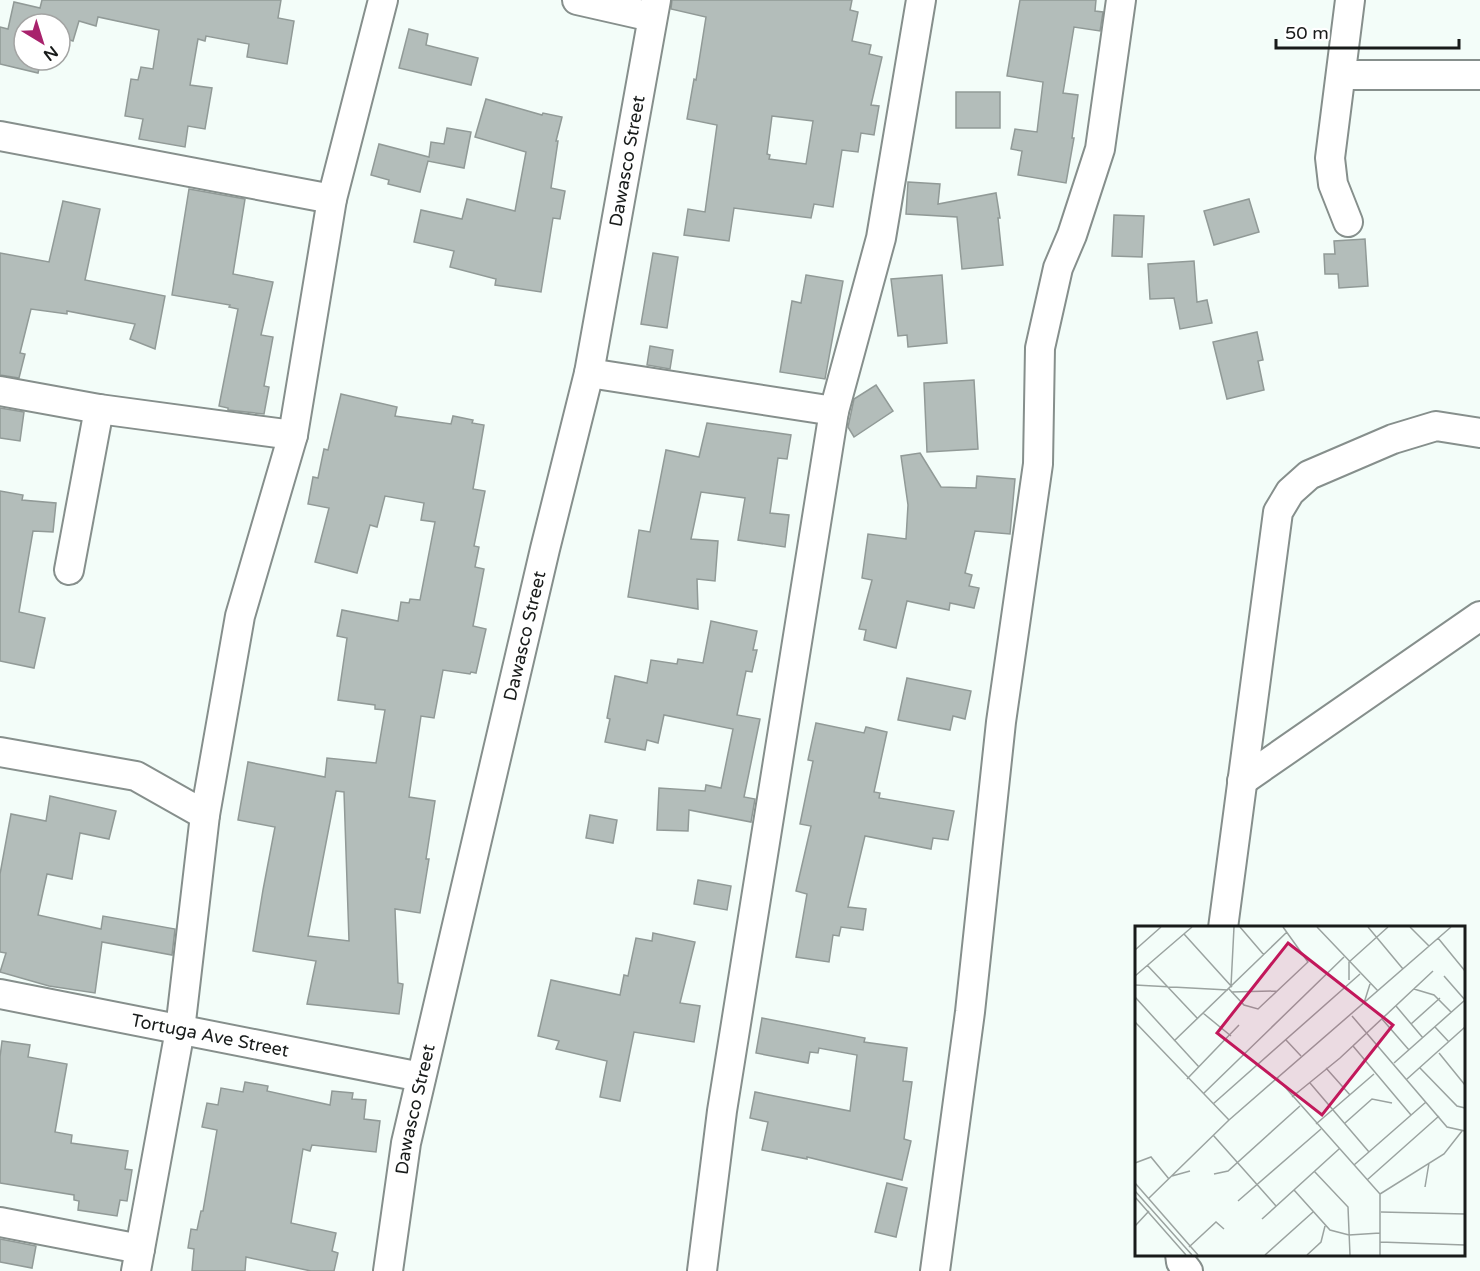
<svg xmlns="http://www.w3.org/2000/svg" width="1480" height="1271" viewBox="0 0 1480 1271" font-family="'Varela Round',sans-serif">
<rect width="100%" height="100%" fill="#f3fdf9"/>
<g fill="#b3bdba" stroke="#919a97" stroke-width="1.5" fill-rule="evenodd">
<path d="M42,0H281L278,18L294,21L287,64L247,57L249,44L206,36L205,41L198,39L190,85L212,88L205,129L188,126L185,147L139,139L143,119L125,116L131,79L138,80L141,67L153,69L159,30L98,17L96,26L79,21L73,41L60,37V24H24V60H41L38,73L0,64V27L8,29L14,2L40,8Z"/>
<path d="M672,0H852L850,10L858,12L852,41L871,45L869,54L882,57L871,105L879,106L874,135L861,133L858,152L842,150L833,207L814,204L811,218L734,208L729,241L684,235L688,209L705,212L717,125L687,119L694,79L696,80L706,17L671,9ZM772,116L813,121L806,164L769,159L770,155L767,154Z"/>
<path d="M1020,0H1096L1095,11L1103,12L1100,31L1074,27L1063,93L1078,95L1072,138H1074L1066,183L1018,175L1022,151L1011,149L1015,129L1037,132L1043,82L1007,76Z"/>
<path d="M409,29L428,34L426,45L478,58L471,85L399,68Z"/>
<rect x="956" y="92" width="44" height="36"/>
<path d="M486,99L542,115L543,113L562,117L556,141H558L551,188L565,191L560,219L553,218L541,292L495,285L496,279L450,267L454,251L414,242L421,210L462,219L467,199L515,211L526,152L475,137Z"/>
<path d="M447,128L471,132L464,168L428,161L420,192L388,184L389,180L371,175L379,144L429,157L431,142L444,144Z"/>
<path d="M908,182L940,184L938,204L996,193L1000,218H998L1003,265L962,269L957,217L906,214Z"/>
<path d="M189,189L245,199L233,274L273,282L261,335L273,337L264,386L269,387L264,414L228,410V408L219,406L238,309L229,307L230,305L172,295Z"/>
<path d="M1249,199L1259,232L1214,245L1204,211Z"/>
<path d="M63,201L100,209L85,280L165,296L155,349L130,339L135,324L67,311V314L31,309L20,353L25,354L19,378L0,375V253L49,262Z"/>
<path d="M1114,215L1144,216L1142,257L1112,256Z"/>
<path d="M1365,239L1368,286L1339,288L1338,274H1325L1324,254H1335L1334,241Z"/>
<path d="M653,253L678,257L667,328L641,324Z"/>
<path d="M1194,261L1197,302L1207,300L1212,323L1180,329L1174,298L1150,299L1148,264Z"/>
<path d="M806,275L843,281L825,379L780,372L792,301L801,303Z"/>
<path d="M942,275L947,343L908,347L907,335L898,336L891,279Z"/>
<path d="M1257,332L1263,360L1258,361L1264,390L1227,399L1213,342Z"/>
<path d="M650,346L673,350L670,369L647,365Z"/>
<path d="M974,380L978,449L927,452L924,383Z"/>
<path d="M876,385L893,411L854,437L848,427L854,399Z"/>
<path d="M341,394L397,407L395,416L451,424L453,416L473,420L472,423L484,425L473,489L485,491L474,546L479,547L475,567L484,569L473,626L486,629L476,673L471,672L470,674L443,670L434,718L421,716L409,797L435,801L426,859H429L420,913L395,909L398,983L403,984L399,1014L307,1004L316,961L253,951L263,890L275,827L238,820L248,762L325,777L327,758L376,763L385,710L375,709V705L338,700L347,638L337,636L342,610L398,621L401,602L409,603L410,599L420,600L435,522L421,520L424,503L385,496L377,527L370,525L357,573L315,562L329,508L308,504L313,477L318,478L324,449L328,450ZM336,791L344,792L349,941L308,936Z"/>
<path d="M0,408L24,412L20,441L0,438Z"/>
<path d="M707,423L791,435L787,459L778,458L770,513L789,515L785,547L738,540L745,498L701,492L691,539L718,541L715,581L697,579L698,609L628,597L639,530L650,532L666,450L699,457Z"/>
<path d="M920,453L941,487L976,488L977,476L1015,479L1010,534L975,531L965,573L972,575L969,586L979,588L974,608L950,603L949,610L907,601L896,648L864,640L866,630L859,629L872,580L862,578L868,534L906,539L908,505L901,456Z"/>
<path d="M0,491L23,495L22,500L56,503L53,532L33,531L19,612L45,618L34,668L0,661Z"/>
<path d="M711,621L757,631L753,650H757L752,672L746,671L737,715L760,719L744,797L755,799L751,822L689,810L688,831L657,830L659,788L705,791L706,785L721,788L733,729L664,715L658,743L647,740L645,750L605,742L610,719L607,718L615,676L647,683L651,660L677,664L678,659L703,663Z"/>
<path d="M907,678L971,691L965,719L953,716L950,730L898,720Z"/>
<path d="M816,723L864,733L866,727L887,732L874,792L880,793L879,798L954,811L948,840L933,838L931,849L865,836L848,907L866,909L863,930L841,927L839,936L833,935L829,962L796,957L807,894L796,891L811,826L800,824L813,761L808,760Z"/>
<path d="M50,796L116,811L109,839L80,833L72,879L47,874L38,915L101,929L103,916L175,929L172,955L102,942L95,993L49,986L0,972L6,953L0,952V874L11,814L46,821Z"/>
<path d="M590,815L617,820L613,843L586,838Z"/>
<path d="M698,880L731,886L727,910L694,904Z"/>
<path d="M653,933L695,942L680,1003L700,1006L694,1042L634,1032L620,1101L600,1097L607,1061L556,1049L559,1041L538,1036L551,980L620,995L624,975L628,976L636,938L652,941Z"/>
<path d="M762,1018L865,1038L864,1042L907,1048L903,1081L912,1082L904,1139L911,1141L902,1180L807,1157V1159L762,1150L768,1122L750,1118L755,1092L850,1111L857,1055L819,1048L818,1053L810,1052L808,1063L756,1053Z"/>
<path d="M2,1041L30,1045L28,1057L67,1064L55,1132L72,1135L71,1143L128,1151L125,1169L132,1170L127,1201L120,1200L117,1216L78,1210L79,1201L74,1200V1195L0,1183V1057Z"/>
<path d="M245,1082L268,1086L267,1091L330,1105L332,1091L353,1093L352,1099L366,1100L364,1119L380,1121L376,1152L312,1145L310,1151L303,1149L291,1223L336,1233L332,1251L338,1253L334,1271H311L246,1257L245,1271H192L194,1249L188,1248L191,1229L197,1230L201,1211H203L217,1130L202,1127L207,1103L218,1105L221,1088L243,1092Z"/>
<path d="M887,1183L907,1188L896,1237L875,1232Z"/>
<path d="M0,1239L36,1246L32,1268L0,1262Z"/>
</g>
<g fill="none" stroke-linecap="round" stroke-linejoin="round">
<defs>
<g id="minor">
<path d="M577,0L652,17"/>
<path d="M1341,75H1480"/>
<path d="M0,136L332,199"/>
<path d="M1348,222L1333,184L1330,158L1350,0"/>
<path d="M589,373L834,411"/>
<path d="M0,391L99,409L293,435"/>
<path d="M69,570L99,409"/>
<path d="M0,752L136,776L205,815"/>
<path d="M1242,781L1480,616"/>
<path d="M1223,928L1278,512L1290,492L1309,475L1393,439L1436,426L1480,433"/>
<path id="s1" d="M0,994L421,1077"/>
<path d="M0,1222L140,1249"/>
<path d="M1180,1254L1181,1262L1188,1271"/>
<path d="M136,1271L180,1030L205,815L240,616L293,435L332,199L383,0"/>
<path id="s2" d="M388,1271L406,1143L545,549L589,373L656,0"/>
<path d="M702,1271L722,1111L834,411L881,238L921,0"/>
<path d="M935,1271L970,1012L1001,722L1038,464L1040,348L1058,268L1072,235L1100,149L1121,0"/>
</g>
</defs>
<use href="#minor" stroke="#868f8c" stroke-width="32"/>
<use href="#minor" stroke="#fff" stroke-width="28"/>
</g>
<g text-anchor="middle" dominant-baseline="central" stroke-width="6" stroke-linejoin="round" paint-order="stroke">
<g font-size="18" fill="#181b1a" stroke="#fff">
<text stroke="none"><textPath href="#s2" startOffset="1136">Dawasco Street</textPath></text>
<text stroke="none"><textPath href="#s2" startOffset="650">Dawasco Street</textPath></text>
<text stroke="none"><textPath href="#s1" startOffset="214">Tortuga Ave Street</textPath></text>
<text stroke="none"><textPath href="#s2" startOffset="164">Dawasco Street</textPath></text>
</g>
</g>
<g transform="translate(1135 926)">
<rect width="330" height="330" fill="#f3fdf9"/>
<path fill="none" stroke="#9ba3a0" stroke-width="1.5" d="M105,1L129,29M182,1L243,65M233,1L268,43M275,1L294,20M49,8L97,61M303,12L330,45M0,24L26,1M12,39L63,93M0,50L57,1M309,50L330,74M214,54V36L253,1M0,59L93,64M96,60L99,1M94,63L109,79L123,83L173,36L148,1M279,63L299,69L316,86M96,66L142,65M0,71L64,141M229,77L235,58M261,80L288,112M68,87L96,110M217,90L312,201L330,205M247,93L274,124M0,96L94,194M276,98L305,72M300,101L314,116M151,114L166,130M39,115L152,6M218,120L276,189M304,127L330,159M259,137L330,74M191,142L215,169M285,142L322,180L330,182M142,152L245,268V329M52,153L104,99M272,153L330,101M175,157L234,226M68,168L209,31M157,171L205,132L298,45M78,178L225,48M210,197L237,173L257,177M181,198L239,148M78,209L141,280M0,237L16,231L34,253M219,239L291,176M179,245L213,281L215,329M79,248L93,245L165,180M37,250L55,245M232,254L304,190M0,257L63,329M290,261L294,237M159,264L195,304L214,309L245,307M0,265L57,329M245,268L309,228L327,205M0,271L51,329M14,272L94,194L316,1M103,275L186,203M246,286L330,288M127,293L204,223M0,300L14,285M245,316L330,319M54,321L81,296L89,303M130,329L178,286M172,329L186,316L190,300"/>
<path fill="#c2185b" fill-opacity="0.15" stroke="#c2185b" stroke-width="3" d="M153,17L258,99L187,189L82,107Z"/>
<rect width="330" height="330" fill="none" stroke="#181b1a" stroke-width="3"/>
</g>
<g transform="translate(42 42) rotate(142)"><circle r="28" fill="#ffffff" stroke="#a3a4a3" stroke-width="1.5"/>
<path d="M0-4.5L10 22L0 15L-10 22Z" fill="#a8226c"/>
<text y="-9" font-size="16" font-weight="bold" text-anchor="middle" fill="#181b1a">N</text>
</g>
<path d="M1276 39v9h183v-9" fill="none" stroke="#181b1a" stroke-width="3"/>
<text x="1285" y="39" font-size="18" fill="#181b1a" stroke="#ffffff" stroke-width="4.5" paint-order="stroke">50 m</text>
</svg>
